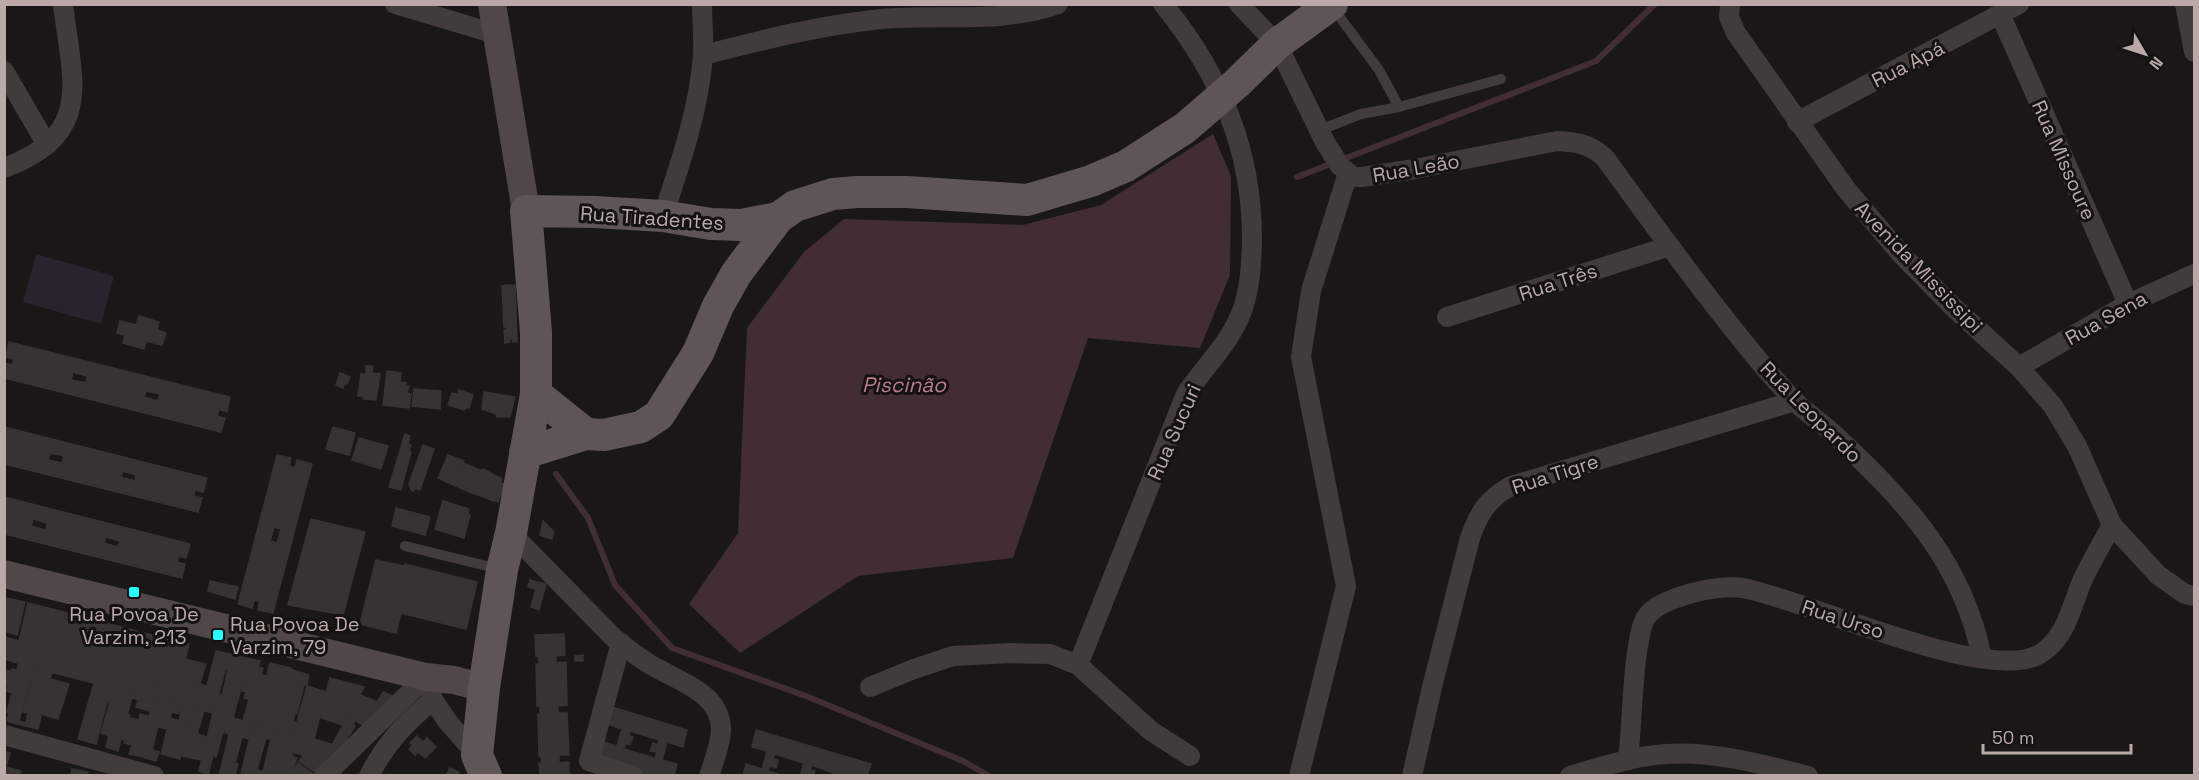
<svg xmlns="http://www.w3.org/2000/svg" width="2199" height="780" viewBox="0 0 2199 780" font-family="'Space Grotesk',sans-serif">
<rect width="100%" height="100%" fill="#1a1817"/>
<path fill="#28232e" d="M36,254L114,276L101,324L23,302Z"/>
<path fill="#422e32" d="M1213,134L1231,176L1230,275L1200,348L1088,338L1013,558L858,576L740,653L689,604L738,533L747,328L804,252L844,219L1023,225L1101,205Z"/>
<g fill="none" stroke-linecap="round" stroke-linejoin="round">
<g stroke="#422e32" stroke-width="6">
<path d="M1297,177L1596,61L1655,4"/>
<path d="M556,474L588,518L615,585L672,648L806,696L963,761L989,776"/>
</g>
</g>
<g fill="#363432" stroke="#363331" stroke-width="1.5" fill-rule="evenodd">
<path d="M507,285V288L509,285H515L517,342H513L512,339H510V342L505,343L504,330H507L506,327H504L502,286Z"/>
<path d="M139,316L159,322L157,330L166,333L162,345L146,341L144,349L123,343L125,335L117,333L120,321L136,325Z"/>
<path d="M9,342L230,397L227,412L219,409L217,416L225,418L221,432L4,378V363L12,365L14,359L6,357ZM73,372L87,376L86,383L71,380ZM146,391L160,394L158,401L144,397Z"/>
<path d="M366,366H373L372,373L380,374L376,400L363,399V396H358L361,374H366Z"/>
<path d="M387,371L401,373L400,382L406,383V386H409L407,393L411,394L409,408L383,405Z"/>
<path d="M340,373L350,377L347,384L345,383L343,388L336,385Z"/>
<path d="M414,389L441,391L440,409L412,406Z"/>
<path d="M459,390L473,395L469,408H466L464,410L448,405L452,393L458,394Z"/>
<path d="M484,392L515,397L510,417H497L496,414L482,409Z"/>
<path d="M4,427L207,478L203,492L195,490L194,496L202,498L198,512L4,464ZM50,453L64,456L62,463L48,460ZM123,471L136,475L135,481L121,477Z"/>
<path d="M333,427L355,433L349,455L326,449Z"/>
<path d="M405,434L410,436L408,444L411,445L409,452H411L401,490L389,487Z"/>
<path d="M359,438L388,446L381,469L352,460Z"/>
<path d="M423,445L434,449L420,490L415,488L414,491L411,490L409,484Z"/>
<path d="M277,455L291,458L289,466L295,468L297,460L312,464L273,613L258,610L260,602L254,600L252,608L238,604ZM274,527L281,529L277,543L270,541Z"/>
<path d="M448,455L464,461L460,470L466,472L462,484L470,487L469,492L438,478Z"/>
<path d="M463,463L482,471L473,493L469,492L470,487L462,484L466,472L460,470Z"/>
<path d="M483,469L502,479L494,501L473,493Z"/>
<path d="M501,483L505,484L498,502L494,500Z"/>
<path d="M4,497L190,544L186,558L179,556L177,562L185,564L182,578L4,534ZM33,519L47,523L46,530L31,526ZM106,537L120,541L118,547L104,543Z"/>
<path d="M443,501L469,509L468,514L470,515L464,538L435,529Z"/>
<path d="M396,508L430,517L425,535L392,526Z"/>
<path d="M311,519L365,532L343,615L288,605Z"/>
<path d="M543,521L554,532L552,539L540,535Z"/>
<path d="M376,560L404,566L405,564L477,582L466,629L401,613L396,633L360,624Z"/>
<path d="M530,580L546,584L539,610L531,607L536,589L528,587Z"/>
<path d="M210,581L238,587L235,599L208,591Z"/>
<path d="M6,598L25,602L17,635L4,631Z"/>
<path d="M28,603L48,608L34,667L14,662Z"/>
<path d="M48,608L68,613L54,673L34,667Z"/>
<path d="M68,613L148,634L133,693L54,673Z"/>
<path d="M148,634L169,639L157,684L136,678Z"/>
<path d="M564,634L565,655L556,656V663L566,662L567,705L558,706V713H567L569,755H559V763L569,762V776H540L539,763L542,764L541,756H539L538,714H540V706H537L536,664H539L538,656H536L535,635Z"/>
<path d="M4,637L19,641L14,662L4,659Z"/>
<path d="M169,639L189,644L177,691L157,684Z"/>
<path d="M216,651L230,654L213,713L193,708L200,684L207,686Z"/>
<path d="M230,654L250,659L238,699L222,695L228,670L226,669Z"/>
<path d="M583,655V661H575V656Z"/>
<path d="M185,659L206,664L200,683L180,678Z"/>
<path d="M250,659L260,661L258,667L263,668L261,675L267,676L254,724L243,721L249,699L244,698L246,692L242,691Z"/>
<path d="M19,663L34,667L18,724L7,721L9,713L7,712L12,693L6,691L12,669L17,670Z"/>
<path d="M270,663L291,668L274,729L254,723Z"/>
<path d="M35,668L52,672L41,716L23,712Z"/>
<path d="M290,669L309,675L307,685L287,680Z"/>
<path d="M4,670L11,671L8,685L4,684Z"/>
<path d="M136,678L157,684L152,704L132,698Z"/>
<path d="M180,678L200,683L193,708L174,703Z"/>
<path d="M330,678L364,687L343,725L319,717Z"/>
<path d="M50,679L69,684L58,719L41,714Z"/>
<path d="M287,680L304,685L297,714L295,713L293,721L298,723L294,734L274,729Z"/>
<path d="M94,683L114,688L110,703L107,702L96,744L78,739Z"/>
<path d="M157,684L177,691L174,703L154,697Z"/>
<path d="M307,686L326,692L314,739L294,734Z"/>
<path d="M114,688L133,693L118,751L106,747L109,736L101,733Z"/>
<path d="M383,692L395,697L388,706L377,702Z"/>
<path d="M219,694L238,699L233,718L213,713Z"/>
<path d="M360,695L388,706L367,728L348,716Z"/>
<path d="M154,697L174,703L167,729L158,727L152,750L159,752L156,761L139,756Z"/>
<path d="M138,699L152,704L150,711L136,707Z"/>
<path d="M174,703L182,706L180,714L171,712Z"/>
<path d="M183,705L195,709L191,724L179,721Z"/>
<path d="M612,707L687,730L683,747L667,742L662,760L677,764L674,776H653L596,758L601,741L617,746L622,729L607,724ZM630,731L659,740L658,745L653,743L650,751L657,752L655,758L624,749L626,743L630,745L633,737L629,736Z"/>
<path d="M195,709L204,711L197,734L207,737L201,760L181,756Z"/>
<path d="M28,713L41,716L38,729L18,724L19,721L26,723Z"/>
<path d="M213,713L233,718L229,734L223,732L216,757L213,756L208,774L199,771Z"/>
<path d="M127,714L130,715L129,718L139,720L140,714L149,716L139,756L129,754L132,745L124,743L125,740L121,739Z"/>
<path d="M348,716L355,720L353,724L355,726L342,747L332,745Z"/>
<path d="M170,718L191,724L180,759L161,754Z"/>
<path d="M233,718L254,724L250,739L242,737L235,763L238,764L235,776H219Z"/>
<path d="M254,724L274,729L271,740L251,733Z"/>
<path d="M274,729L314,739L303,755L269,747Z"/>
<path d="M756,730L871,764L867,776H841L812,765L810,770L815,771L813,776H800L804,763L775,754L773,759L778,760L776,768L770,766L768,771L784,776H743L746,764L762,769L767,751L752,747Z"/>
<path d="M251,733L266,737L257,770L263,772L262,776L241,773Z"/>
<path d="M417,736L423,742L427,738L436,747L425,758L418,752L415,755L409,749L413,745L410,743Z"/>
<path d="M314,739L347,749L318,774L299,761Z"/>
<path d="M269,747L292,753V756L297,758L291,774L287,772L286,776H262Z"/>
<path d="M4,751L10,753L6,767L4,766Z"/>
<path d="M298,763L316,776H290Z"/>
<path d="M6,767L21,771L20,776H4Z"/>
<path d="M450,768L459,772L457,776H446Z"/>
<path d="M72,769L88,772L87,776H70Z"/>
</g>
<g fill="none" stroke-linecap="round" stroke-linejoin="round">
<g stroke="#413b3a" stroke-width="10">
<path d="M1399,107L1501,79"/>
<path d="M1320,130L1361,114L1399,107L1379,70L1333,8"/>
<path d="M405,546L499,569"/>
</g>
<g stroke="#413b3a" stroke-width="20">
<path d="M395,4L499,35"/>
<path d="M1239,4L1277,44L1325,142L1340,166L1354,177H1362L1415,169L1557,141C1577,142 1590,144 1605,158C1656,228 1708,300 1764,367C1774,378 1784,390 1794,401C1808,414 1825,425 1839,439C1908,504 1963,563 1982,658"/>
<path d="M1730,4L1729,17L1736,33L1846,189L1901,254L1952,306L2019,367L2053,406L2077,446L2112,525L2158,575L2185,594L2194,596"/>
<path d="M2185,4L2194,52"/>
<path d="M2001,16L2128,304"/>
<path d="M703,55C762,40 821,25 882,19C941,14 1002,24 1058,4"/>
<path d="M4,71L47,145"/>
<path d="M1797,122L2019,4"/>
<path d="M4,168C95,134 72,82 63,4"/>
<path d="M663,216C680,164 699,110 703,55C704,39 702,21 702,4"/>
<path d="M1447,317L1670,246"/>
<path d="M2019,367L2128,304L2194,274"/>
<path d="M511,533L614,638C626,648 638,657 651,665C678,681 722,693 721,731C720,746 714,761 709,776"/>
<path d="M621,643L589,761L633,776"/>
<path d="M1078,665L1186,394C1205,366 1230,343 1242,311C1250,288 1251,267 1252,243C1253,152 1221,75 1163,4"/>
<path d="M870,687L914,669L953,656L1010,653L1050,654L1078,665L1151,731L1190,756"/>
<path d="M4,735L154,776"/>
<path d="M1628,760C1632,724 1632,688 1637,652C1639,642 1640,630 1644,621C1650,608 1664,603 1676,598C1696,591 1722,585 1743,588C1807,600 1988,685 2040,654C2066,638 2071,608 2082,581C2091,562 2102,543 2112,525"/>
<path d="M324,776L426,677L433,700L448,722L477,755"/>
<path d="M369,776C385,744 406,722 433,700"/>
<path d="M1299,776L1346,586L1301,357L1311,291L1348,173"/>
<path d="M1412,776L1432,687L1470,538C1479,513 1487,499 1511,486L1795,401"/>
<path d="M1570,776C1601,767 1634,756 1666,754C1714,751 1762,764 1808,776"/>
</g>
<g stroke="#504746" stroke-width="28">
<path d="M492,4L526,211"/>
<path d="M4,574L426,677L454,680L484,688"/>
</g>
<g stroke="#5f5554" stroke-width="32">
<path d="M536,394L586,434"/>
<path d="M525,453L586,434L604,435L641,427L659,415L698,353L718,306L736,274L778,218L795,206L833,194L857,192H907L1027,200L1091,181L1126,166L1185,128L1236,84L1277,44L1332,4"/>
<path d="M486,776L477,755L484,688L502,570L511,533L536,394V332L526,211L595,212L663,216L711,224L741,225L778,218"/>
</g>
</g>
<g fill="#2affff" stroke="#151312" stroke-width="2">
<rect x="128" y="586" width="12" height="12" rx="3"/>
<rect x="212" y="629" width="12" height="12" rx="3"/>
</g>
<g text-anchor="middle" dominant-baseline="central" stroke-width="6" stroke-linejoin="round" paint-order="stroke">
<g font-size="20" fill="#bba9a8" stroke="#151312">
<text transform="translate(1908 64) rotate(-27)">Rua Apá</text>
<text transform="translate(2064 160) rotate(66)">Rua Missoure</text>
<text transform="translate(1416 168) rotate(-10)">Rua Leão</text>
<text transform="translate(652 218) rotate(4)">Rua Tiradentes</text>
<text transform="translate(1919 267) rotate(46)">Avenida Mississipi</text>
<text transform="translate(1558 282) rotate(-18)">Rua Três</text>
<text transform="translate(2106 318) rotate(-29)">Rua Sena</text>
<text transform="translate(1811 412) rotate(45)">Rua Leopardo</text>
<text transform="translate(1174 432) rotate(-66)">Rua Sucuri</text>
<text transform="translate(1555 474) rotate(-18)">Rua Tigre</text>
<text transform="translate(1843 619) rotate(18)">Rua Urso</text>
</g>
<g font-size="20" fill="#bba9a8" stroke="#151312">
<text x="134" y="614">Rua Povoa De<tspan x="134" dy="23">Varzim, 213</tspan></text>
<text x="230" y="624" text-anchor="start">Rua Povoa De<tspan x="230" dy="23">Varzim, 79</tspan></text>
</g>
<g font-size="21" font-style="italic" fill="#b97c88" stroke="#151312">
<text x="904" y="384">Piscinão</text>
</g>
</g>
<rect width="2199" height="780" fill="none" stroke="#bba9a8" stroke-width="12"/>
<g transform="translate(2145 54) rotate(129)" stroke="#151312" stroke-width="4.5" paint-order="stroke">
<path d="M0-4.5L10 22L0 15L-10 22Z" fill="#bba9a8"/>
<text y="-9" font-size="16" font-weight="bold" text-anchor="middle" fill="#bba9a8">N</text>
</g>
<path d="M1983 744v9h148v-9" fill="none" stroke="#bba9a8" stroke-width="3"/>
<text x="1992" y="744" font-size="18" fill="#bba9a8" stroke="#151312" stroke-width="4.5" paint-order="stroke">50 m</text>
</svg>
